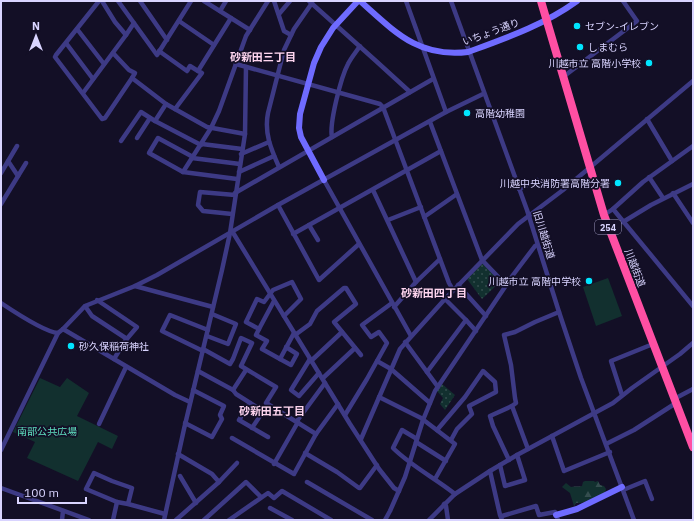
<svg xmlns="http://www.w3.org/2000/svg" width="694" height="521" viewBox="0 0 694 521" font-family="'IBM Plex Sans','Noto Sans JP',sans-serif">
<defs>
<pattern id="grass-dots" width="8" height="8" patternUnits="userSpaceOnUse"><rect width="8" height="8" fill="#12302f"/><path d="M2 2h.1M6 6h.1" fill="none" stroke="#344d4e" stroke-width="1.8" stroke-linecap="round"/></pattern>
<pattern id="forest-firs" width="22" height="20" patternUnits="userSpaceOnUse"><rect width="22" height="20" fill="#12302f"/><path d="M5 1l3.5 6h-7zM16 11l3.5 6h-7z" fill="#344d4e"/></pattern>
</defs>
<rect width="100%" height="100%" fill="#130f26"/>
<g fill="url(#grass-dots)">
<path d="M482,264H484L500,282L482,299L467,279Z"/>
<path d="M442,384L455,395L445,410L440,404L443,398L437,391Z"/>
</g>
<path fill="url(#forest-firs)" d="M585,481H594L595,482L598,481L600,485L604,486L606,489L605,492C598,497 584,504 576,503L574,506L570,493L562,487L566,483L571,487C575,486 578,487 582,486L583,482Z"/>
<g fill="#12302f">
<path d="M608,278L622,316L596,326L583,287Z"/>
<path d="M40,378L60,387L67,378L89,393L77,416L118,436L112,449L98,442L78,481L27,458L35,442L13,432Z"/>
</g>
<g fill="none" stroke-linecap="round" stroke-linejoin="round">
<g stroke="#3d3a85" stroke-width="4.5">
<path d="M99,1L56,55L55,57L102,119L105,118L132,78L166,104L207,127L245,134"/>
<path d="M118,1L157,55L191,1"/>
<path d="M140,1L167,40"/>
<path d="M204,1L250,30"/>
<path d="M274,1L284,31L291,35"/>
<path d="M309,1L376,61L410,92"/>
<path d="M406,1L446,112"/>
<path d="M451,1L527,210L559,312L581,378L634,520"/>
<path d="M220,11L226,1"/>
<path d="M279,14L290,1"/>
<path d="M179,21L214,45"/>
<path d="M77,29L104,64"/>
<path d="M126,35L134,23"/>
<path d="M66,43L93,79"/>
<path d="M159,51L187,71L190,66L198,71"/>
<path d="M113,53L129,70L135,73L132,78"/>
<path d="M236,64L380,104L383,107L449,283L453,290"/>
<path d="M563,77L637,21L623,1"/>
<path d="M83,93L126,35L115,22L102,1"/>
<path d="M166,104L155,121L201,145"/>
<path d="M175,109L202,73L198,71L231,18"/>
<path d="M647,119L672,161"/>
<path d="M430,122L482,260L506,285"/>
<path d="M332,137C329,124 341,77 348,64C351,58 356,52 360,46"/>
<path d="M137,138L150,118"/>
<path d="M121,141L141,112L155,121"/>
<path d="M202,144L242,149"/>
<path d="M241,154L269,142"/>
<path d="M193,157L158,138L149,153L183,172L237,179"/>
<path d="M192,158L240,164"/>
<path d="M8,161L18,176"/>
<path d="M279,167C271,149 264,133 268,113L284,50L294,29L312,3"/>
<path d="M183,172L211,128L219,111L246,36L268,1"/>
<path d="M239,172L274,156"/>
<path d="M1,173L17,146"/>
<path d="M649,177L663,198"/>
<path d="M324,180L411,336"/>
<path d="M519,189L537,180"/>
<path d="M373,190L416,282"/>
<path d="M235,193L433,79"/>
<path d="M673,193L693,223"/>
<path d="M1,204L26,163"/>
<path d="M278,205L319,280L359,244"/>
<path d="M613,209L693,306"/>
<path d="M232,214L203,211L198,205L200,192L235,195"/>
<path d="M604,215L613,209L643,182L693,146"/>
<path d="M424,217L457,194"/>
<path d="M388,220L421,207"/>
<path d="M623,222L651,205L693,184"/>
<path d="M309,225L318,240"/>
<path d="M232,231L350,424L379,469L394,488L399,491"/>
<path d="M293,234L441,151"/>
<path d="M458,285L486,316"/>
<path d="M135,286L213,307"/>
<path d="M445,299L466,320"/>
<path d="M97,300L137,327L125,341L114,359"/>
<path d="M274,301L259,329L246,322L257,299L264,302L273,290L292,282L301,299L284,316"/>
<path d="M1,303C13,311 45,332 58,333L63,329L85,306L135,286L157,275L278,205L446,112L483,94"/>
<path d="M85,306L92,316L127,339"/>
<path d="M394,307L416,282L440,259"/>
<path d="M63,329L175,395L190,402"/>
<path d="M259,329L256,335L267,341L262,349L280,359L294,333"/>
<path d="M295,335L310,324L317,311L344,288H346L356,304L334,322L361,355"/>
<path d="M207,336L228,344L236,324L212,314"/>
<path d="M405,342L438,387"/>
<path d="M203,349L230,364L233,359L241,338L252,343L241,366L276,387L266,403L316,434"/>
<path d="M203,351L162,331L170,315L208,330"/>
<path d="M280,359L291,365L297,354L286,347"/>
<path d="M310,359L291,390L299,396L319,373"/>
<path d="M311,361L342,332"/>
<path d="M377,361L391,369L430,403"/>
<path d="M198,371L233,390L236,394L263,411"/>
<path d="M427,372L466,320L476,331"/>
<path d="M323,378L355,348"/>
<path d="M233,390L246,370"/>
<path d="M622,395L611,361L653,344"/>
<path d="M379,397L421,418L455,444L435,479"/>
<path d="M674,399L693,389"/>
<path d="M250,403L239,420L268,437"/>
<path d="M345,415L367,379L387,343L379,332L371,337L362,325L392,303"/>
<path d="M297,421L325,383"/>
<path d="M185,423L212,437L222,419L220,415L224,406L193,390"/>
<path d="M99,424L126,367"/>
<path d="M252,428L268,404"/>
<path d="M437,430L465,397L483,371L495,382L496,392L469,406L472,414L457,429L451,440"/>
<path d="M552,436L564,471L610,452"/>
<path d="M232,438L294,474L316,434L338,404"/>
<path d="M361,439L400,349L445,299L518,224L563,190L693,81"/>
<path d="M417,439L402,430L393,448C411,466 435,478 455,494"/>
<path d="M416,442L446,461"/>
<path d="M606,444L634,430L676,403"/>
<path d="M528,449L512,406L516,403L515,398L511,365L504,335L515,332L535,322L559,312"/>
<path d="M1,450L58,333"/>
<path d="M305,453L337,472L359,488H360L377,465"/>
<path d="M509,460L493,426L490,416L512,406"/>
<path d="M274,464L298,422"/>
<path d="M500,465L505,486L525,480L517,455"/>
<path d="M490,471L500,515L502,520"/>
<path d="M180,476L196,503"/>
<path d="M219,482L237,463"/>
<path d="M307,482L372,520"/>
<path d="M1,488L89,520"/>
<path d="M623,490L645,481L652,499"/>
<path d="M128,504L132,488L112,481L94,473L86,489L117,502L128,504L165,514"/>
<path d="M444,504L446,506L448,520"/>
<path d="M270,508L292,520"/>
<path d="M502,516L536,506L539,515L555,512L558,520"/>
<path d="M62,520L63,511"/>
<path d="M113,520L117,502"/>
<path d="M164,520L184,429L222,270L230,233L245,134L246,67"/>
<path d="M176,520L219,482L212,474L178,454"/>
<path d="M204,520L246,482L261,497"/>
<path d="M229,520L268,493L274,498L282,491L331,520"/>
<path d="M385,520L390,511L405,477L423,420L435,391L513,275L535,246L537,245"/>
<path d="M429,520L455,494L490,471L517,455L613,403L632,388L680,354L693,343"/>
</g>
<g stroke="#6f6bff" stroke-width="6">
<path d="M360,1C395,32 418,58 468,52C506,38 544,25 577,1"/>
<path d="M324,180L301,137L299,128L300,114L314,63L321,47L333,28L358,1"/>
<path d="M556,515L577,509L622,487"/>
</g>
<path stroke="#ff4fa3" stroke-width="8" d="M541,1L604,215L693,447"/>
</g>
<g fill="#00e5ff" stroke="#130f26" stroke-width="1.5">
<circle cx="577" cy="26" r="4"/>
<circle cx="580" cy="47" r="4"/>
<circle cx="649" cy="63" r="4"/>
<circle cx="467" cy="113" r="4"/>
<circle cx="618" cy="183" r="4"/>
<circle cx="589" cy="281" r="4"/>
<circle cx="71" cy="346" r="4"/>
</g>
<g text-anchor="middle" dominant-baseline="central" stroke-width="3.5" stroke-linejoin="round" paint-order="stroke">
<rect fill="#130f26" stroke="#9e99be" stroke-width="1" x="595" y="220" width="26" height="14" rx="3"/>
<g font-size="9" font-weight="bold" fill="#d9d4ff">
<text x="608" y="227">254</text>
</g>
<g font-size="10" fill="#d9d4ff" stroke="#130f26" text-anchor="start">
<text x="585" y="26">セブン-イレブン</text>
<text x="588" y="47">しまむら</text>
<text x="641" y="63" text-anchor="end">川越市立 高階小学校</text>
<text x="475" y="113">高階幼稚園</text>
<text x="610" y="183" text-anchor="end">川越中央消防署高階分署</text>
<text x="581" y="281" text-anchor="end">川越市立 高階中学校</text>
<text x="79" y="346">砂久保稲荷神社</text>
</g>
<g font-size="10" fill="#d9d4ff" stroke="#130f26">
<text transform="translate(491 32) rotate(-20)">いちょう通り</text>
<text transform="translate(544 235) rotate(73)">旧川越街道</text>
<text transform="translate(635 268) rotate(69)">川越街道</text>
</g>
<g font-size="10" fill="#5fe0c0" stroke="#130f26">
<text x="47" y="431">南部公共広場</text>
</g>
<g font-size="11" font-weight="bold" fill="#ffd6f0" stroke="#130f26">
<text x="263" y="57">砂新田三丁目</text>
<text x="434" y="293">砂新田四丁目</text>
<text x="272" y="411">砂新田五丁目</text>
</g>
</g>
<rect width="694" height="521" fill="none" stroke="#d9d4ff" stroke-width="4"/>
<g transform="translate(36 36)" stroke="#130f26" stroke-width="3" paint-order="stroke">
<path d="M0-3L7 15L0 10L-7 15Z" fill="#d9d4ff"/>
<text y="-6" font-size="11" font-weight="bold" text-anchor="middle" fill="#d9d4ff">N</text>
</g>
<path d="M18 497v6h68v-6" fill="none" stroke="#d9d4ff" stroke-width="2"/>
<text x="24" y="497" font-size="12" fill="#d9d4ff" stroke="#130f26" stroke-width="3" paint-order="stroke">100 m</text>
</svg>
